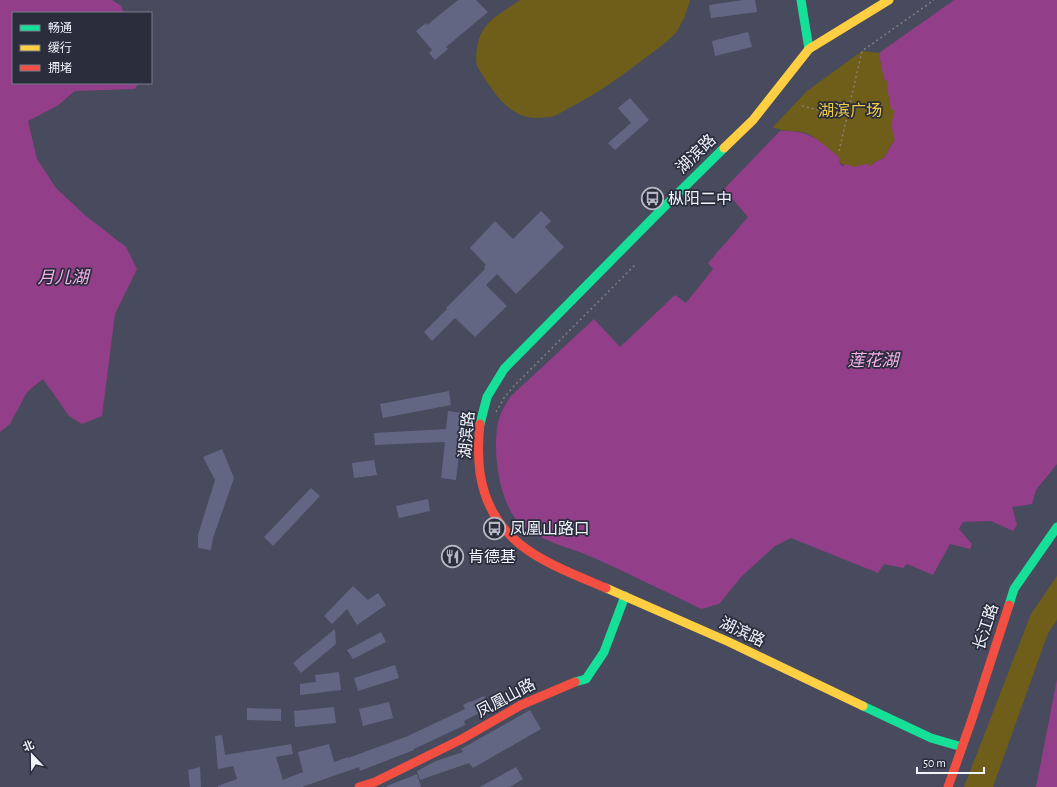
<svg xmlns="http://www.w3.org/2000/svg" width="1057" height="787" viewBox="0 0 1057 787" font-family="'Alegreya Sans','Noto Sans SC',sans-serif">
<rect width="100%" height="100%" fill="#474b5d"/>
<g fill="#6f5e19">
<path d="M520,0H690L685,16L676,33L665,43C635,66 600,93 567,109C562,112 556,116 551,117C541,118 530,119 521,115C504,108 495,93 485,79C483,75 479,70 477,66C475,57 477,44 480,36C487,19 506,10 520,0Z"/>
<path d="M862,51L879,53L884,79L888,82L895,111V139L884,158L875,162L871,166C865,163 859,167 853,167C838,167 829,151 819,141C815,140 813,136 809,134C797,129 784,133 773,127L807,91Z"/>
<path d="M1057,576V620L1048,633L993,787H964L1031,614Z"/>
</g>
<g fill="#923e88">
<path d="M0,0H112L121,6L124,13H13V83H138L135,89L75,91L57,106L28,121L37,159L56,188L86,216L126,247L137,269L115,314L102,416L82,424L69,416L43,379L27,392L10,424L0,432Z"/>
<path d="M954,0H1057V464L1036,490L1032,504L1012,507L1017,525L1013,531L991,521L963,522L959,529L972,544L970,549L950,544L933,575L907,564L903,568L884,564L878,573L791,538L775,546L742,576L719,604L701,609C666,592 630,574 594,558C570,547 541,542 520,524C499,504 492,450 498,423C500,413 505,405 511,396L594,319L620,347L675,295L686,303L713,269L708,263L748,217L724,189L780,131C810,130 817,139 839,157V162L842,166L847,164L853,167L867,164L871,166L875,162L884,158L895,139C891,132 891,119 895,111L891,109L887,86L888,82L884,79L879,53Z"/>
<path d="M1057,679V787H1036Z"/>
</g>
<g fill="#626682">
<path d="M458,0H476L488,12L446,47L448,49L435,60L429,53L432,50L416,31L426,23L427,25Z"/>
<path d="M743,0H755L757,12L711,18L709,5Z"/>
<path d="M748,32L752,47L715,56L712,41Z"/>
<path d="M630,98L649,120L615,150L608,143L631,123L618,108Z"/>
<path d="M541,211L551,221L545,227L564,247L516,294L497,274L486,285L507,306L475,337L455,318L432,341L424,332L447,309L446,308L485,269L484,267L486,265L470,248L495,221L513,239Z"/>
<path d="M449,391L451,405L383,418L380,404Z"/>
<path d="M448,411L464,413L456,480L441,478L445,442L375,445L374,433L446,429Z"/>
<path d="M222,449L234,478L213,538L211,550L198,548V535L215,480L203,457Z"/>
<path d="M374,460L377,475L354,478L352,463Z"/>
<path d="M311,488L320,496L273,546L264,537Z"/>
<path d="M428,499L430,511L399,518L396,506Z"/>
<path d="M353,586L368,600L378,593L386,605L357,625L347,609L332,624L324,616Z"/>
<path d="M335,629L336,644L301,673L293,663Z"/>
<path d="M381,632L386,642L353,659L347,650Z"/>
<path d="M395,665L399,678L358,691L354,678Z"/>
<path d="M339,672L341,690L300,695V684L316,682L315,675Z"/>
<path d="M484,696L490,707L464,721L465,725L414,749V750L360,771L359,767L302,787H218V786L237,779L233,766L218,769L215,736L222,735L225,755L291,744L293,754L276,757L283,780L303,772L298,752L329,744L334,762L348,757V758L408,736L465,709L463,705L471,701V702Z"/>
<path d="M389,702L393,718L363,726L359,709Z"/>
<path d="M334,707L336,723L295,727L294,711Z"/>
<path d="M247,708L281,709V721L247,720Z"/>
<path d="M530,710L541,729L473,768L469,763L420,780L417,771L436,761L463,752L461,749Z"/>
<path d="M200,767L201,787H190L188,770Z"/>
<path d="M516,767L523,779L510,787H480Z"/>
<path d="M417,774L421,787H387V786Z"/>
</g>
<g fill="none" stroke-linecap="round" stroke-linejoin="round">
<g stroke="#887d80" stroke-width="1.5" stroke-dasharray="2 3" stroke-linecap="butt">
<path d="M802,106L847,117"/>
<path d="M839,151L862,51L934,0"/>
<path d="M496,412L504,398L513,387L636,264"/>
</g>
<g stroke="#16e098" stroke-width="9">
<path d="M801,0L809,49"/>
<path d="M480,424L487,397L504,369L661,210L724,148"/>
<path d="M1009,605L1014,589L1057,527"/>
<path d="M575,682L586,679L604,652L625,596"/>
<path d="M863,706L931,738L962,747"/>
</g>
<g stroke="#ffcf43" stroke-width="9">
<path d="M724,148L753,120L809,49L889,0"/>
<path d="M606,588L729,642L863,706"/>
</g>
<g stroke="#f24e42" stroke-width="9">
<path d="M480,424C478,441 478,457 480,473C491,545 547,563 606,588"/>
<path d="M359,787L375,782L462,739L521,705L575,682"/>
<path d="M948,787L972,719L1009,605"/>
</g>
</g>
<defs>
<symbol id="bus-ring" viewBox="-11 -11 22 22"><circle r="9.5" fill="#292d3c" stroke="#b6b8c4" stroke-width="1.5"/><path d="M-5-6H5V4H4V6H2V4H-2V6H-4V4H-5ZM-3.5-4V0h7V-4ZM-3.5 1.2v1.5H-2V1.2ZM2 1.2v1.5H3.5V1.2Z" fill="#b6b8c4"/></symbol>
<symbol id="restaurant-ring" viewBox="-11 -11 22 22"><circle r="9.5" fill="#292d3c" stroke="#b6b8c4" stroke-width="1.5"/><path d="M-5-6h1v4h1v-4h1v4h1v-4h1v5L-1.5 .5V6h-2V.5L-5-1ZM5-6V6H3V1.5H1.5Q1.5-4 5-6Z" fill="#b6b8c4"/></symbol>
</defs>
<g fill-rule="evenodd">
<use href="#bus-ring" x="640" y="186" width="25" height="25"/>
<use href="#bus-ring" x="482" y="516" width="25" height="25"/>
<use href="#restaurant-ring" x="440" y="544" width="25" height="25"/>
</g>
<g text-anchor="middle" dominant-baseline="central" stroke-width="3.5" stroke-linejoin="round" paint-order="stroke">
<g font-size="16" fill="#efcb48" stroke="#292d3c">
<text x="850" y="111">湖滨广场</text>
</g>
<g font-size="16" fill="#f1f3fc" stroke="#292d3c">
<text transform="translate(696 154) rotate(-44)">湖滨路</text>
<text transform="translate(467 435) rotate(-85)">湖滨路</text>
<text transform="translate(986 627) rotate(-72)">长江路</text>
<text transform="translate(742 632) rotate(25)">湖滨路</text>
<text transform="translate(506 698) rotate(-28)">凤凰山路</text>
</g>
<g font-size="16" fill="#f1f3fc" stroke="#292d3c" text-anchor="start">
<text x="668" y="199">枞阳二中</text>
<text x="510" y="529">凤凰山路口</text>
<text x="468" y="557">肯德基</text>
</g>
<g font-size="17" font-style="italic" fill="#f7afe9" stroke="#292d3c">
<text x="63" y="277">月儿湖</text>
<text x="873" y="360">莲花湖</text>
</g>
</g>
<rect x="12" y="12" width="140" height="72" fill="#292d3c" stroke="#797c89"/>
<rect x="20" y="25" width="20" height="6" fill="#16e098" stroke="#797c89"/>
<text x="48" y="32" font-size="12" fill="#f1f3fc">畅通</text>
<rect x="20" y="45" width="20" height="6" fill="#ffcf43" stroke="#797c89"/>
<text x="48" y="52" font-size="12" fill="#f1f3fc">缓行</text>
<rect x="20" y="65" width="20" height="6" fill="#f24e42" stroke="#797c89"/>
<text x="48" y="72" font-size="12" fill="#f1f3fc">拥堵</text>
<g transform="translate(32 755) rotate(338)" stroke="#292d3c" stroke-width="3" paint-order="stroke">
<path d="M0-3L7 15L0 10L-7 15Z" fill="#f1f3fc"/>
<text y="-6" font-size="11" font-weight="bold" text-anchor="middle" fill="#f1f3fc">北</text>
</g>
<path d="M917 767v6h67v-6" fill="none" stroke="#f1f3fc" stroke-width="2"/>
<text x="923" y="767" font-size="12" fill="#f1f3fc" stroke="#292d3c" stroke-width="3" paint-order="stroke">50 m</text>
</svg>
